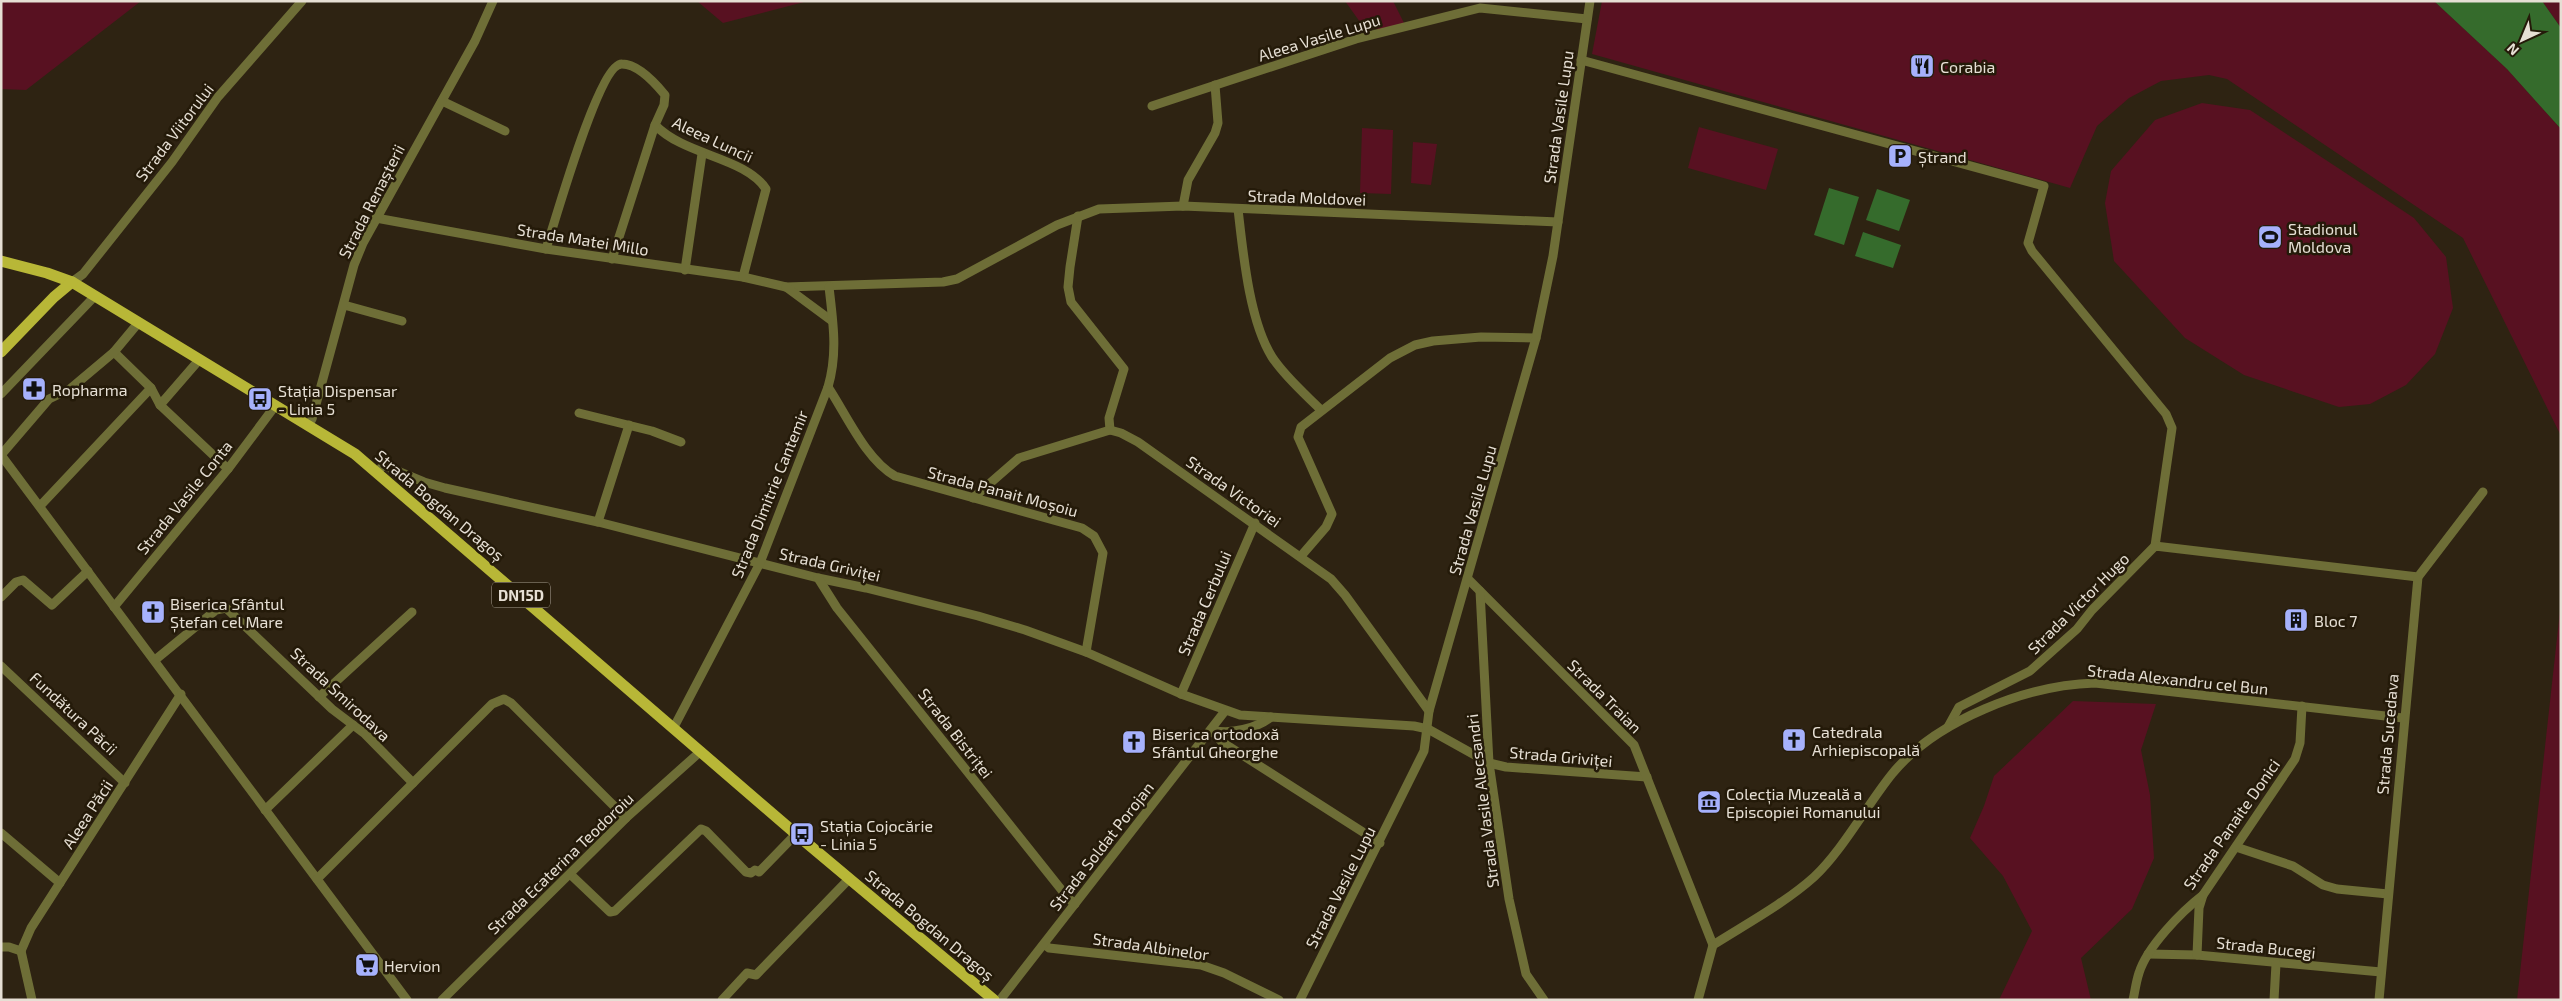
<svg xmlns="http://www.w3.org/2000/svg" width="2562" height="1001" viewBox="0 0 2562 1001" font-family="'Exo 2',sans-serif">
<rect width="100%" height="100%" fill="#2e2312"/>
<g fill="#581121">
<path d="M1,1H141L26,90L1,89Z"/>
<path d="M697,1H808L723,23Z"/>
<path d="M1345,1H1393L1405,25L1387,29H1365Z"/>
<path d="M1602,1H2434L2507,69L2561,129V436L2463,238L2227,79L2209,75L2161,81L2129,98L2097,126L2070,188L1592,54Z"/>
<path d="M2542,1H2561V28Z"/>
<path d="M2202,103L2250,110L2414,218L2446,257L2453,308L2435,354L2406,385L2370,404L2339,407L2244,375L2185,338L2114,261L2105,203L2111,171L2155,120Z"/>
<path d="M1699,127L1778,149L1766,190L1688,168Z"/>
<path d="M1362,128L1393,130L1391,194L1360,193Z"/>
<path d="M1413,142L1437,144L1431,185L1411,183Z"/>
<path d="M2561,602V1000H2517Z"/>
<path d="M2073,701L2156,704L2141,750L2150,795L2154,858L2132,909L2081,958L2091,1000H1999L2032,931L2003,876L1970,838L1984,806L1994,776Z"/>
</g>
<g fill="#356b2c">
<path d="M2434,1H2542L2561,28V129L2507,69Z"/>
<path d="M1829,188L1859,197L1844,245L1814,235Z"/>
<path d="M1877,189L1910,200L1899,231L1866,220Z"/>
<path d="M1863,232L1901,245L1893,268L1855,256Z"/>
</g>
<g fill="none" stroke-linecap="round" stroke-linejoin="round">
<g stroke="#6e6e37" stroke-width="9">
<path d="M1581,60L2044,186L2028,243L2032,251L2166,414L2172,428L2155,546"/>
<path d="M442,101L505,131"/>
<path d="M1152,106L1356,39L1480,8L1587,19"/>
<path d="M1183,206L1188,180L1215,133L1218,123L1215,85"/>
<path d="M1238,209C1243,252 1249,320 1272,357C1285,377 1305,394 1321,410"/>
<path d="M1078,216L1070,267L1068,287L1071,302L1124,369L1109,418L1110,430"/>
<path d="M376,218L546,249L743,277L786,287L943,282L957,279L1057,225L1099,209L1183,206L1558,222"/>
<path d="M546,249C554,225 599,63 622,64C638,64 656,84 665,95L664,105L655,125C685,156 745,157 766,189L743,277"/>
<path d="M612,259L655,125"/>
<path d="M685,270L702,154"/>
<path d="M72,282L83,274L172,162L218,97L302,1"/>
<path d="M786,287L832,321"/>
<path d="M344,305L402,321"/>
<path d="M114,352L151,388L160,405L228,469"/>
<path d="M828,387C846,414 866,460 895,476L1082,528L1094,536L1103,553L1086,652"/>
<path d="M1,394L95,296"/>
<path d="M160,405L199,360"/>
<path d="M579,413L652,431L681,442"/>
<path d="M308,426L312,419L354,265L363,243L475,41L493,1"/>
<path d="M1,455L407,1000"/>
<path d="M1,455L49,399L70,389L114,352L139,322"/>
<path d="M378,472L383,465L424,482L445,488L598,522L818,578L866,588L978,616L1025,630L1086,652L1181,694L1240,715L1414,726L1428,729L1489,763L1506,767L1647,777"/>
<path d="M973,498L1019,458L1110,430L1121,433L1138,442L1331,579L1345,595L1429,711"/>
<path d="M40,506L151,388"/>
<path d="M598,522L629,425"/>
<path d="M1301,556L1326,527L1332,514L1298,437L1301,427L1390,358L1415,345L1433,341L1481,337L1536,338"/>
<path d="M818,578L837,608L1068,898L1075,904"/>
<path d="M1468,579L1634,745L1713,945"/>
<path d="M1480,591L1489,763L1509,899L1526,974L1544,1000"/>
<path d="M1,597L16,582L23,580L52,605L88,571"/>
<path d="M114,607L228,469L275,406"/>
<path d="M155,660L216,610L226,608L332,709L365,734L413,783"/>
<path d="M1,666L125,783"/>
<path d="M1181,694L1255,523"/>
<path d="M319,697L412,612"/>
<path d="M674,727L760,563L828,387C838,353 833,322 829,287"/>
<path d="M1948,727L1959,707L2030,671L2077,629L2092,610L2155,546L2418,577"/>
<path d="M1211,730L1222,742L1380,843"/>
<path d="M1213,730C1230,735 1257,728 1271,717"/>
<path d="M265,810L353,725"/>
<path d="M1,833L60,883"/>
<path d="M2236,847L2293,866L2323,885L2337,889L2388,894"/>
<path d="M570,874L610,912L615,911L701,829L706,831L746,872L751,873L755,870L759,872L796,834"/>
<path d="M317,879L492,704L504,699L511,703L626,818"/>
<path d="M1044,944L1049,948L1201,965L1224,973L1279,1000"/>
<path d="M1,947H9L21,951"/>
<path d="M21,951L31,928L181,694"/>
<path d="M21,951L32,1000"/>
<path d="M2148,954L2197,955L2381,972"/>
<path d="M2197,955L2199,908L2203,895"/>
<path d="M442,1000L626,818L701,751"/>
<path d="M722,1000L747,973L756,975L849,879"/>
<path d="M1000,1000L1225,711"/>
<path d="M1300,1000L1424,751L1429,711L1536,338L1553,256L1590,1"/>
<path d="M1698,1000L1713,945C1746,924 1785,903 1814,877C1842,851 1867,805 1892,774C1936,720 2027,685 2095,683L2403,718"/>
<path d="M2133,1000C2135,991 2136,982 2139,973C2147,947 2181,912 2203,895L2295,759L2300,743L2302,706"/>
<path d="M2274,1000L2276,964"/>
<path d="M2379,1000L2418,577L2483,492"/>
</g>
<g stroke="#b8b737" stroke-width="11">
<path d="M1,261L47,273L72,282L355,454L796,834L994,1000"/>
<path d="M1,352L54,297L72,282"/>
</g>
</g>
<defs>
<symbol id="restaurant-square" viewBox="-11 -11 22 22"><rect x="-9" y="-9" width="18" height="18" rx="4" fill="#a6b1fc" stroke="#241a09"/><path d="M-5-6h1v4h1v-4h1v4h1v-4h1v5L-1.5 .5V6h-2V.5L-5-1ZM5-6V6H3V1.5H1.5Q1.5-4 5-6Z" fill="#111"/></symbol>
<symbol id="parking-square" viewBox="-11 -11 22 22"><rect x="-9" y="-9" width="18" height="18" rx="4" fill="#a6b1fc" stroke="#241a09"/><path d="M-3.5-5.5H1a3.5 3.5 0 0 1 0 7H-1V5.5H-3.5ZM-1-3.4V-.6H.8a1.4 1.4 0 0 0 0-2.8Z" fill="#111"/></symbol>
<symbol id="stadium-square" viewBox="-11 -11 22 22"><rect x="-9" y="-9" width="18" height="18" rx="4" fill="#a6b1fc" stroke="#241a09"/><path d="M0-5a6.5 5 0 1 0 0 10a6.5 5 0 1 0 0-10ZM-3.5-1.8h7v3.6h-7Z" fill="#111"/></symbol>
<symbol id="pharmacy-square" viewBox="-11 -11 22 22"><rect x="-9" y="-9" width="18" height="18" rx="4" fill="#a6b1fc" stroke="#241a09"/><path d="M-2-6h4v4h4v4h-4v4h-4v-4h-4v-4h4Z" fill="#111"/></symbol>
<symbol id="bus-square" viewBox="-11 -11 22 22"><rect x="-9" y="-9" width="18" height="18" rx="4" fill="#a6b1fc" stroke="#241a09"/><path d="M-5-6H5V4H4V6H2V4H-2V6H-4V4H-5ZM-3.5-4V0h7V-4ZM-3.5 1.2v1.5H-2V1.2ZM2 1.2v1.5H3.5V1.2Z" fill="#111"/></symbol>
<symbol id="church-square" viewBox="-11 -11 22 22"><rect x="-9" y="-9" width="18" height="18" rx="4" fill="#a6b1fc" stroke="#241a09"/><path d="M-1.2-6h2.4v3.5h3.3v2.4h-3.3V6h-2.4V-.1h-3.3v-2.4h3.3Z" fill="#111"/></symbol>
<symbol id="building-square" viewBox="-11 -11 22 22"><rect x="-9" y="-9" width="18" height="18" rx="4" fill="#a6b1fc" stroke="#241a09"/><path d="M-4-6H4V6H1V3H-1V6H-4ZM-2.5-4.3h1.7v1.8h-1.7ZM.8-4.3h1.7v1.8H.8ZM-2.5-1h1.7V.8h-1.7ZM.8-1h1.7V.8H.8Z" fill="#111"/></symbol>
<symbol id="museum-square" viewBox="-11 -11 22 22"><rect x="-9" y="-9" width="18" height="18" rx="4" fill="#a6b1fc" stroke="#241a09"/><path d="M0-6L6-3V-2H-6V-3ZM-5-1h2V3h-2ZM-1-1h2V3h-2ZM3-1h2V3H3ZM-6 4H6V6H-6Z" fill="#111"/></symbol>
<symbol id="supermarket-square" viewBox="-11 -11 22 22"><rect x="-9" y="-9" width="18" height="18" rx="4" fill="#a6b1fc" stroke="#241a09"/><path d="M-6-5.5h2.5l.6 2H6L4.5 2H-2.5L-4.4-4H-6ZM-1.5 3.2a1.3 1.3 0 1 0 .1 0ZM3 3.2a1.3 1.3 0 1 0 .1 0Z" fill="#111"/></symbol>
</defs>
<g fill-rule="evenodd">
<use href="#restaurant-square" x="1908" y="52" width="28" height="28"/>
<use href="#parking-square" x="1886" y="142" width="28" height="28"/>
<use href="#stadium-square" x="2256" y="223" width="28" height="28"/>
<use href="#pharmacy-square" x="20" y="375" width="28" height="28"/>
<use href="#bus-square" x="246" y="385" width="28" height="28"/>
<use href="#church-square" x="139" y="598" width="28" height="28"/>
<use href="#building-square" x="2282" y="606" width="28" height="28"/>
<use href="#church-square" x="1780" y="726" width="28" height="28"/>
<use href="#church-square" x="1120" y="728" width="28" height="28"/>
<use href="#museum-square" x="1695" y="788" width="28" height="28"/>
<use href="#bus-square" x="788" y="820" width="28" height="28"/>
<use href="#supermarket-square" x="353" y="951" width="28" height="28"/>
</g>
<g text-anchor="middle" dominant-baseline="central" stroke-width="5" stroke-linejoin="round" paint-order="stroke">
<rect fill="#241a09" stroke="#aca497" stroke-width="1" x="492" y="582.5" width="58" height="25" rx="4"/>
<g font-size="15" font-weight="bold" fill="#e6dfd4">
<text x="521" y="595">DN15D</text>
</g>
<g font-size="16" fill="#e6dfd4" stroke="#241a09">
<text transform="translate(1319 37) rotate(-17)">Aleea Vasile Lupu</text>
<text transform="translate(1558 117) rotate(-82)">Strada Vasile Lupu</text>
<text transform="translate(174 132) rotate(-53)">Strada Viitorului</text>
<text transform="translate(713 139) rotate(25)">Aleea Luncii</text>
<text transform="translate(1307 197) rotate(2)">Strada Moldovei</text>
<text transform="translate(371 201) rotate(-63)">Strada Renașterii</text>
<text transform="translate(583 239) rotate(9)">Strada Matei Millo</text>
<text transform="translate(1003 491) rotate(15)">Strada Panait Moșoiu</text>
<text transform="translate(1234 491) rotate(35)">Strada Victoriei</text>
<text transform="translate(769 494) rotate(-68)">Strada Dimitrie Cantemir</text>
<text transform="translate(184 497) rotate(-51)">Strada Vasile Conta</text>
<text transform="translate(440 505) rotate(40)">Strada Bogdan Dragoș</text>
<text transform="translate(1472 510) rotate(-74)">Strada Vasile Lupu</text>
<text transform="translate(830 564) rotate(13)">Strada Griviței</text>
<text transform="translate(1204 603) rotate(-67)">Strada Cerbului</text>
<text transform="translate(2078 603) rotate(-45)">Strada Victor Hugo</text>
<text transform="translate(2178 679) rotate(6)">Strada Alexandru cel Bun</text>
<text transform="translate(341 694) rotate(43)">Strada Smirodava</text>
<text transform="translate(1605 696) rotate(45)">Strada Traian</text>
<text transform="translate(74 713) rotate(43)">Fundătura Păcii</text>
<text transform="translate(956 733) rotate(52)">Strada Bistriței</text>
<text transform="translate(2387 734) rotate(-85)">Strada Sucedava</text>
<text transform="translate(1561 756) rotate(5)">Strada Griviței</text>
<text transform="translate(1482 801) rotate(-97)">Strada Vasile Alecsandri</text>
<text transform="translate(87 814) rotate(-57)">Aleea Păcii</text>
<text transform="translate(2231 824) rotate(-55)">Strada Panaite Donici</text>
<text transform="translate(1101 846) rotate(-52)">Strada Soldat Porojan</text>
<text transform="translate(560 863) rotate(-44)">Strada Ecaterina Teodoroiu</text>
<text transform="translate(1340 887) rotate(-63)">Strada Vasile Lupu</text>
<text transform="translate(930 925) rotate(40)">Strada Bogdan Dragoș</text>
<text transform="translate(1151 946) rotate(8)">Strada Albinelor</text>
<text transform="translate(2266 947) rotate(6)">Strada Bucegi</text>
</g>
<g font-size="16" fill="#e6dfd4" stroke="#241a09" text-anchor="start">
<text x="1940" y="66">Corabia</text>
<text x="1918" y="156">Ștrand</text>
<text x="2288" y="228">Stadionul<tspan x="2288" dy="18">Moldova</tspan></text>
<text x="52" y="389">Ropharma</text>
<text x="278" y="390">Stația Dispensar<tspan x="278" dy="18">- Linia 5</tspan></text>
<text x="170" y="603">Biserica Sfântul<tspan x="170" dy="18">Ștefan cel Mare</tspan></text>
<text x="2314" y="620">Bloc 7</text>
<text x="1812" y="731">Catedrala<tspan x="1812" dy="18">Arhiepiscopală</tspan></text>
<text x="1152" y="733">Biserica ortodoxă<tspan x="1152" dy="18">Sfântul Gheorghe</tspan></text>
<text x="1726" y="793">Colecția Muzeală a<tspan x="1726" dy="18">Episcopiei Romanului</tspan></text>
<text x="820" y="825">Stația Cojocărie<tspan x="820" dy="18">- Linia 5</tspan></text>
<text x="384" y="965">Hervion</text>
</g>
</g>
<rect width="2562" height="1001" fill="none" stroke="#e6dfd4" stroke-width="5"/>
<g transform="translate(2522 40) rotate(224)" stroke="#241a09" stroke-width="4" paint-order="stroke">
<path d="M0-4L9 19L0 12L-9 19Z" fill="#e6dfd4"/>
<text y="-8" font-size="14" font-weight="bold" text-anchor="middle" fill="#e6dfd4">N</text>
</g>
</svg>
